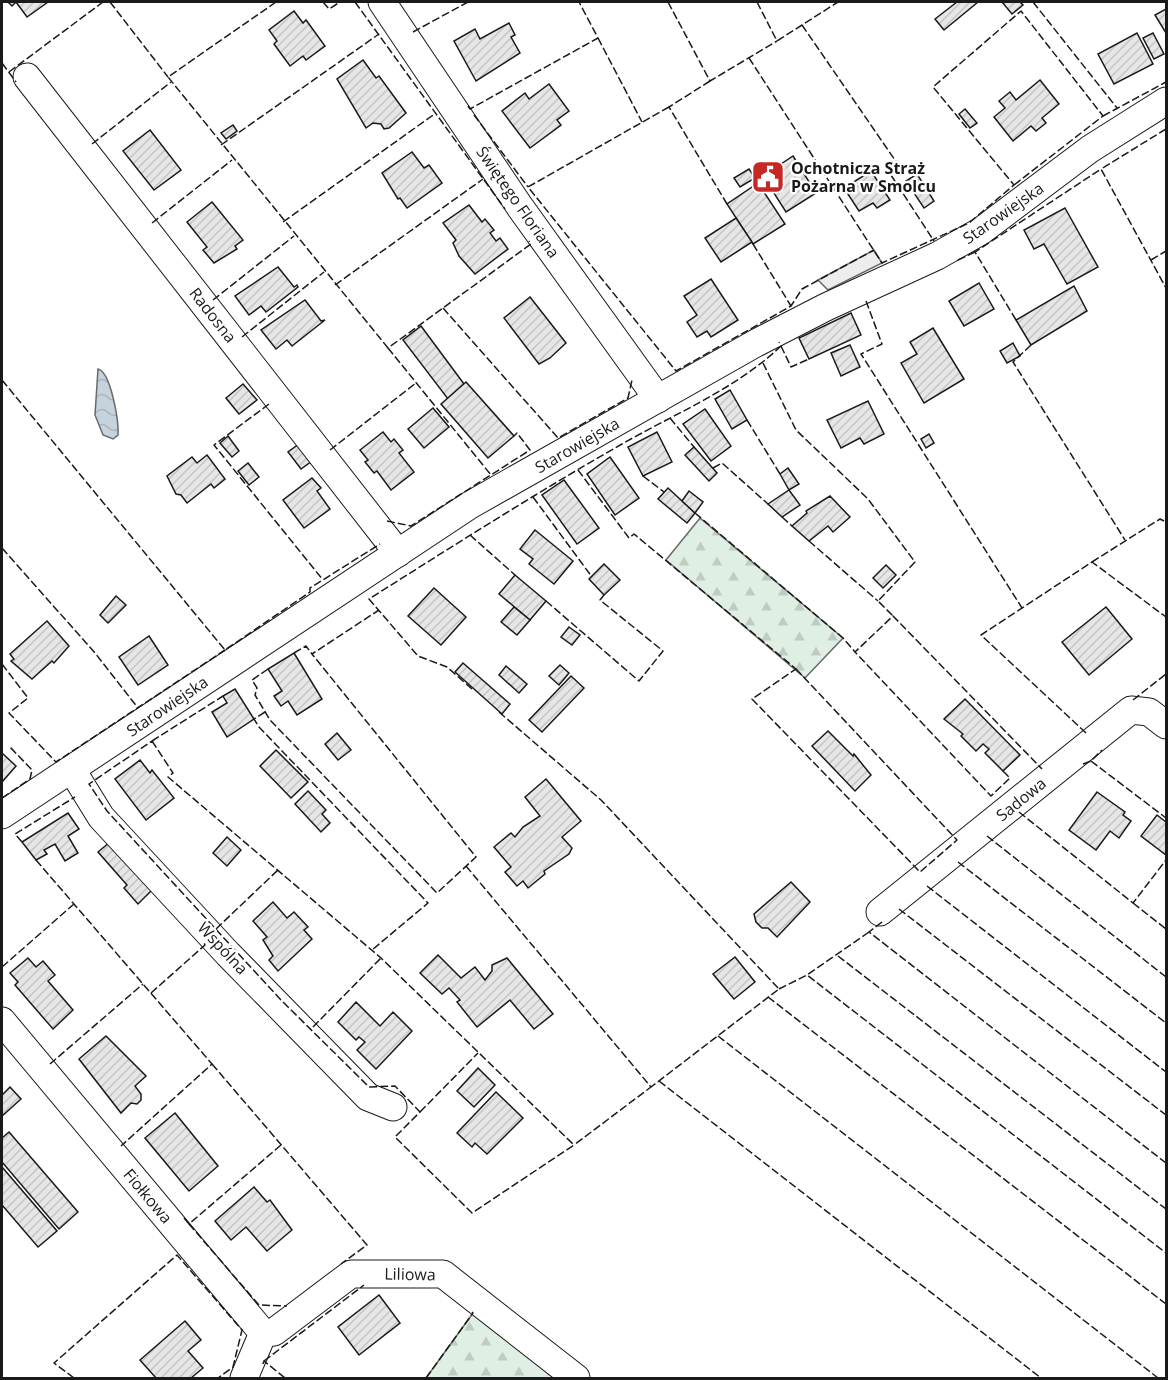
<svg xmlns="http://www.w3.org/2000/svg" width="1168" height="1380" viewBox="0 0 1168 1380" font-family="'Open Sans',sans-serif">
<defs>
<pattern id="forest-firs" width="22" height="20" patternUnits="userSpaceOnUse" patternTransform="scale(1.5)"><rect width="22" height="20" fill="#e0efe3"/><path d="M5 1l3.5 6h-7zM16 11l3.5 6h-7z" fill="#c0ccc2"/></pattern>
<pattern id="water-waves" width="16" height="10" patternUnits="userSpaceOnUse" patternTransform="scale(1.5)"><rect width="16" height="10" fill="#c6d2dc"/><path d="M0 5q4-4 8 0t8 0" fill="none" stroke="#aab4bc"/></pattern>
<pattern id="building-hatch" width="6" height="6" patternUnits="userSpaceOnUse" patternTransform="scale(1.5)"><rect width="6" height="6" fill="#e6e6e6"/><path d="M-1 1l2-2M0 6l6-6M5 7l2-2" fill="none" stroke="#c5c5c5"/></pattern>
</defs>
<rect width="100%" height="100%" fill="#fff"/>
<g fill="url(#forest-firs)" stroke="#6a6a6a" stroke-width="1.5">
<path d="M700,518L843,638L805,678L666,560Z"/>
<path d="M473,1313L558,1378H426Z"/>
</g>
<path fill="#ededed" stroke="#6a6a6a" stroke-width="1.5" d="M874,250L882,263L828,290L818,280Z"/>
<path fill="url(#water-waves)" stroke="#6a6a6a" stroke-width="1.5" d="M98,369C111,372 119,422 118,435L113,439L103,435L95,415Z"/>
<g fill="url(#building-hatch)" stroke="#1a1a1a" stroke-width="1.5">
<path d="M8,2H48L27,17L16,2L12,6Z"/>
<path d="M957,2H978L944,30L935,19Z"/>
<path d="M1002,2H1020L1023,5L1012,14Z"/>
<path d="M1166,9V33L1155,15Z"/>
<path d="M294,11L303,23L306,20L325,46L306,60L303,56L290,66L274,44L277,41L269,30Z"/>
<path d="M509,23L515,35L511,37L520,53L476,81L454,41L475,29L480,39Z"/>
<path d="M1137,33L1153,64L1114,84L1098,54Z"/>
<path d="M1153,33L1164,54L1154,59L1143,38Z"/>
<path d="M363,60L376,78L379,76L406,113L389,128L384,129L381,124L373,123L366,128L337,79Z"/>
<path d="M1040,80L1059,104L1042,118L1046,123L1036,131L1031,126L1013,141L994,117L1005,108L999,101L1010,92L1016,100Z"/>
<path d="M549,84L569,111L557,120L561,125L530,148L502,111L525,93L529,99Z"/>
<path d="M965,109L977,123L970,128L959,114Z"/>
<path d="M233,125L237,131L226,139L221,133Z"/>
<path d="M150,130L181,170L154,190L123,151Z"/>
<path d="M412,152L424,168L429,165L442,183L407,208L400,198L398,199L382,173Z"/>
<path d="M793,156L816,193L786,212L763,176Z"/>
<path d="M749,169L755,178L740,187L734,178Z"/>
<path d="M871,171L890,200L877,208L873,203L859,211L844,188Z"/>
<path d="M917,174L934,201L924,208L906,181Z"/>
<path d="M758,183L785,224L753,244L727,204Z"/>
<path d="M212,202L243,240L235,246L237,249L214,263L203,250L207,247L187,222Z"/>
<path d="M469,205L482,222L485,219L494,230L490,233L496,241L500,238L508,249L475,274L459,256L453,243L456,240L443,223Z"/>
<path d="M1065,208L1098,267L1067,284L1044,244L1034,249L1024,230Z"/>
<path d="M736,218L752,242L721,262L705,238Z"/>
<path d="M278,267L294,287L297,285L298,287L266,312L261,306L249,315L235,296Z"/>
<path d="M711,279L738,320L711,337L707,331L697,337L687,322L697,315L684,296Z"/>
<path d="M979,283L994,309L964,326L949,301Z"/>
<path d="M1074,286L1087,311L1031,345L1016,320Z"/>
<path d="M530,297L566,343L550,358L539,364L504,318Z"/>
<path d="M305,300L321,321L325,320L292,346L287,340L276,349L261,330Z"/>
<path d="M851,313L861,335L809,359L799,338Z"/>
<path d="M421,326L464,384L448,399L403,340Z"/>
<path d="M933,328L964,379L924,403L901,363L917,354L910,342Z"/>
<path d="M1013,343L1020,356L1007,363L1000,351Z"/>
<path d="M850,345L860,367L841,376L831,353Z"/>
<path d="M466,382L514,436L488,458L441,404Z"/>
<path d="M243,384L257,400L239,414L226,398Z"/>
<path d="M730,390L747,420L732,429L715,399Z"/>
<path d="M868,401L884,434L864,444L860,438L841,448L827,420Z"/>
<path d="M433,408L449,427L424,448L408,429Z"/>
<path d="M705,409L731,446L711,461L683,424Z"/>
<path d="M383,432L391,442L394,439L403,450L399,453L414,472L391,490L377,471L374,473L365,462L368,460L360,450Z"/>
<path d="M657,432L672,462L643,476L628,447Z"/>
<path d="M929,434L934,443L926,448L921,439Z"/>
<path d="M228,436L239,451L232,457L220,443Z"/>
<path d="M299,444L312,461L301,469L288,452Z"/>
<path d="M694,447L717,473L709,481L685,455Z"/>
<path d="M207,455L225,479L214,488L211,484L187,503L181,495L176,494L167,476L192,457L197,463Z"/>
<path d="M610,457L639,498L615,515L587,474Z"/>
<path d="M248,463L259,477L249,485L238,471Z"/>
<path d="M788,468L799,484L789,490L780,474Z"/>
<path d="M312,478L321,488L317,491L330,509L304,528L283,500Z"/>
<path d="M564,480L599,528L577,544L542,495Z"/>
<path d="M668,488L695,513L687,523L658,499Z"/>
<path d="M789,490L800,505L782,517L768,504Z"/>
<path d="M689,491L703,502L695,513L682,501Z"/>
<path d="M830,496L850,517L833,532L828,526L809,541L792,526L807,513L806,511Z"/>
<path d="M535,530L573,561L554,584L529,564L533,559L520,549Z"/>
<path d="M604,564L620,580L604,595L589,579Z"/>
<path d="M886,565L896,575L883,588L873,578Z"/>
<path d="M515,575L546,601L530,620L499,594Z"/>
<path d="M434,588L466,617L441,645L408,616Z"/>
<path d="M116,596L126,605L108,623L100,615Z"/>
<path d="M514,607L530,620L517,635L501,622Z"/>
<path d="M1106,607L1132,639L1089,675L1062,642Z"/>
<path d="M47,621L69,646L54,663L52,661L32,679L11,661L14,659L10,654Z"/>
<path d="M569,627L580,635L572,645L561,637Z"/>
<path d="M149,636L168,665L138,685L119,657Z"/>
<path d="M294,653L322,699L297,715L288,701L281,706L274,696L282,691L268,669Z"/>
<path d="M463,663L510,704L502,714L455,672Z"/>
<path d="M560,665L569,673L559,685L549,676Z"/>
<path d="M506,666L527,684L519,693L499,675Z"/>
<path d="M571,676L584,688L542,732L529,720Z"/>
<path d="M235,689L254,719L227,737L212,712L227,703L223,696Z"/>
<path d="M965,699L1020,755L1003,771L985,753L989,749L983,744L976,751L961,736L963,734L944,719Z"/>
<path d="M828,731L853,756L854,754L871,775L855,791L812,746Z"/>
<path d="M337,733L351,750L338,760L325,744Z"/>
<path d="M276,750L308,782L291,798L260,766Z"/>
<path d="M2,753L16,766L2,782Z"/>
<path d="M140,760L150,773L152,770L174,798L146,820L115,779Z"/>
<path d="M546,779L581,821L562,837L572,848L569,854L544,871L545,874L528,888L523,881L517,886L505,872L511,867L494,847L511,833L515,837L523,827L540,816L525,797Z"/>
<path d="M308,791L326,810L322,814L330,823L321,832L295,804Z"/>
<path d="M1097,792L1125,812L1123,815L1131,821L1119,838L1110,831L1096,850L1069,830Z"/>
<path d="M68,813L79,829L68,836L78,853L65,861L55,844L44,850L47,854L36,860L22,842Z"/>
<path d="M1157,815L1166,822V855L1141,836Z"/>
<path d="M227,837L241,850L227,866L213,853Z"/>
<path d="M110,842L153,889L138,904L124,888L127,885L98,852Z"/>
<path d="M791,882L810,902L777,937L768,928H762L756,922L754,914Z"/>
<path d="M273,902L287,918L294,912L308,927L304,930L312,939L278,971L269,960L273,956L263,940L267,937L253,921Z"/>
<path d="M438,955L461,978L475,967L485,980L492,971V965L507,958L553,1014L534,1029L510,1000L477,1027L457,1002L460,1000L449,988L442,994L420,973Z"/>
<path d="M735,957L755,982L734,999L713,974Z"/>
<path d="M28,958L36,967L43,961L55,975L48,981L73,1010L53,1029L15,985L18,982L10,973Z"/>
<path d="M356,1002L380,1026L393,1012L412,1031L376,1069L357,1050L365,1042L359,1037L356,1040L338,1022Z"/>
<path d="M106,1036L146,1076L135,1086L141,1094V1100L137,1104L131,1103L121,1113L79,1059Z"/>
<path d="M478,1068L495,1085L474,1107L457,1091Z"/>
<path d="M10,1087L21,1099L2,1116V1095Z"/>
<path d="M496,1092L523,1118L487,1154L475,1143L472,1147L457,1133Z"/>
<path d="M175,1113L218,1166L189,1191L145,1138Z"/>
<path d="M9,1132L78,1212L59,1229L2,1162V1138Z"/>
<path d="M2,1167L57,1231L38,1247L2,1205Z"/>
<path d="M254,1187L267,1202L270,1200L292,1230L267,1251L246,1227L231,1240L215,1221Z"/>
<path d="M379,1295L400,1323L359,1355L338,1327Z"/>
<path d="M185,1321L201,1340L188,1351L203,1368L191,1378H156L140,1360Z"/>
</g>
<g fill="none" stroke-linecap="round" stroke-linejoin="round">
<defs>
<g id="minor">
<path d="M382,2L520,207L658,399"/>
<path d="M27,77L398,553"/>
<path d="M72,770L101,817L228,954L368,1097L393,1107"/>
<path d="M2,815L470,505L756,343L826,307L937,256L981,231L1090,149L1166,101"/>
<path d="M880,912L1131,710L1149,712L1166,725"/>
<path d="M2,1021L263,1333L244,1378"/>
<path d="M263,1333L274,1332L351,1274H443L576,1378"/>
</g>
</defs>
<use href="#minor" stroke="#1a1a1a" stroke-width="29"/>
<use href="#minor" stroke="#fff" stroke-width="27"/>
<g stroke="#1a1a1a" stroke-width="1.5" stroke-dasharray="8 3" stroke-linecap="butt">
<path d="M110,2L168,77"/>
<path d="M276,2L168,77L388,348L531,244L529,241"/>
<path d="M323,2L329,9L340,2"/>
<path d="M355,2L505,209"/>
<path d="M668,2L710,81L777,41"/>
<path d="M757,2L777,41L838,2"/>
<path d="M1033,2L1117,108"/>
<path d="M802,25L897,163L887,169L934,241"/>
<path d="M413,32L468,2"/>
<path d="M598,38L642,122"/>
<path d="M749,58L882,263L969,223L1014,185L933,87L1021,11L1103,116L1014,185"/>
<path d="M2,63L16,82"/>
<path d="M9,72L103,2"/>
<path d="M710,81L669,107L727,204"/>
<path d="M468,106L470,109L598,38L579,2"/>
<path d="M669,107L528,187L676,371L791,306L802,289L874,250"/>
<path d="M474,115L528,187"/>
<path d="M1103,116L1166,82"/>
<path d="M1166,129L1101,169L1166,288"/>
<path d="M92,144L171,82"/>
<path d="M221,145L379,34"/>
<path d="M283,222L436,113"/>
<path d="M152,223L232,160"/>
<path d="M753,244L791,306"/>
<path d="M958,260L975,252"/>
<path d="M1151,260L1166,251"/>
<path d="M335,285L483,179"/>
<path d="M213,300L294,236"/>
<path d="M866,301L882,344L861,354L1022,608"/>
<path d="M443,308L558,438L628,398L632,380"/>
<path d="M1016,320L975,252L1101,169"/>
<path d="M242,337L324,272"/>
<path d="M1031,345L1013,362L1125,540"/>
<path d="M781,346L791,367L809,359"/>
<path d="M388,348L491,475"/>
<path d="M763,363L796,430L868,499L915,562L878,601L893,616"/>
<path d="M2,380L225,650L310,592V588L380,544"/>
<path d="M269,404L214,445L323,580"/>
<path d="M670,418L694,447"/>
<path d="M747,420L780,474"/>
<path d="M330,450L416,383"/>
<path d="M713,468L722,463L768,504"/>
<path d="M578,470L629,538L634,534L796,669"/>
<path d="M643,476L664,492"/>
<path d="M533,497L592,577"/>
<path d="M695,513L843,638L855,652"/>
<path d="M782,517L792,526"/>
<path d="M387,521L411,526L530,450L517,433L514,436"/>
<path d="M470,535L515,575"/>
<path d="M809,541L878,601"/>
<path d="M2,548L95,653L138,708"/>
<path d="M1092,562L1160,519L1166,522"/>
<path d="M546,601L639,681L663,651L600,600L604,595"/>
<path d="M294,653L306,646L312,654"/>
<path d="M2,664L28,698L9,713L56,762L225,650"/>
<path d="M268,669L252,680L257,688L255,695L270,720L437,893L476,857L312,654L379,610"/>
<path d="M796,669L957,840L920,872L752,699Z"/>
<path d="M472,689L447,667L418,656L369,599C453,546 536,493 622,444C676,413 736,389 781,346L779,342"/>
<path d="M1133,700L1166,674"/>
<path d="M265,712L254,719L259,727L428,903L372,950"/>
<path d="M499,712L601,800L779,989L651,1087"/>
<path d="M1086,733L981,635L1092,562L1166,617"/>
<path d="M152,741L173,773L168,777L381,958L574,1145L472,1213L395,1137L420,1112L395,1086L369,1087L281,1000L107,811L89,784Z"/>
<path d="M152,741L223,696"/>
<path d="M1091,761L1166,818"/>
<path d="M1083,764L1091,761L1102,750"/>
<path d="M1003,771L1010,778L991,796L855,652L893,616L1042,769"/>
<path d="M2,798L30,779L32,770L10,747"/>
<path d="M1019,812L1133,903L1166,860"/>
<path d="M987,836L1166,977"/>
<path d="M22,842L15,834L75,797"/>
<path d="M36,860L212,1064L121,1146"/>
<path d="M958,862L1166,1023"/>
<path d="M466,866L651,1087L574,1145"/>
<path d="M927,886L1166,1072"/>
<path d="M1133,903L1166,929"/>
<path d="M899,909L1166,1115"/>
<path d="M882,922L869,932L1166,1163"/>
<path d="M216,929L279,869"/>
<path d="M869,932L807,975L1166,1253"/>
<path d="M838,956L1166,1209"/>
<path d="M2,967L74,904"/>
<path d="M779,989L807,975"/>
<path d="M151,993L205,945L204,943"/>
<path d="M768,997L1166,1304"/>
<path d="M313,1027L381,958"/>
<path d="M718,1036L1158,1378"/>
<path d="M50,1064L143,984"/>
<path d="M212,1064L367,1245L341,1264"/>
<path d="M659,1081L1041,1378"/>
<path d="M420,1112L478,1053"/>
<path d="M184,1218L189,1224L281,1145"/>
<path d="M189,1224L259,1305L287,1306"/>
<path d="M264,1361L364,1285"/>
<path d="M263,1364L264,1361L285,1378"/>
<path d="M74,1378L54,1363L177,1255L242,1330L233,1367L218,1378"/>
<path d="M426,1378L473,1313L472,1312"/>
</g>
</g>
<defs>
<symbol id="civic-square" viewBox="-11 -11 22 22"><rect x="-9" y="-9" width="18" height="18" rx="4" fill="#c62828" stroke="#fff"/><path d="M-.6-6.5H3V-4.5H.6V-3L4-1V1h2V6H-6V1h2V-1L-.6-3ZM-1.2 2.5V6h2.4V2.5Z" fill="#fff"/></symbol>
</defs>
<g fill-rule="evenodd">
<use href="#civic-square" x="749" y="158" width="38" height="38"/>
</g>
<g text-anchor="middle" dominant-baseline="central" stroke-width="4.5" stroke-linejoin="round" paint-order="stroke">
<g font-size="16" font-weight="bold" fill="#1a1a1a" stroke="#fff" text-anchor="start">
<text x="791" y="168">Ochotnicza Straż<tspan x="791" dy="18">Pożarna w Smolcu</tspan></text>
</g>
<g font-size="16" fill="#1a1a1a" stroke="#fff">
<text transform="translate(518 202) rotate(55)">Świętego Floriana</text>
<text transform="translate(1003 213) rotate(-35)">Starowiejska</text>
<text transform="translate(213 315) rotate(52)">Radosna</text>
<text transform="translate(577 445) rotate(-30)">Starowiejska</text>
<text transform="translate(167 706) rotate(-34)">Starowiejska</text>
<text transform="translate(1021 799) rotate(-39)">Sadowa</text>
<text transform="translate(223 948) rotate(47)">Wspólna</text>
<text transform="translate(148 1196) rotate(50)">Fiołkowa</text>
<text transform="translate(410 1274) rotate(1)">Liliowa</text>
</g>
</g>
<rect width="1168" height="1380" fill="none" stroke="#1a1a1a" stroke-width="6"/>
</svg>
